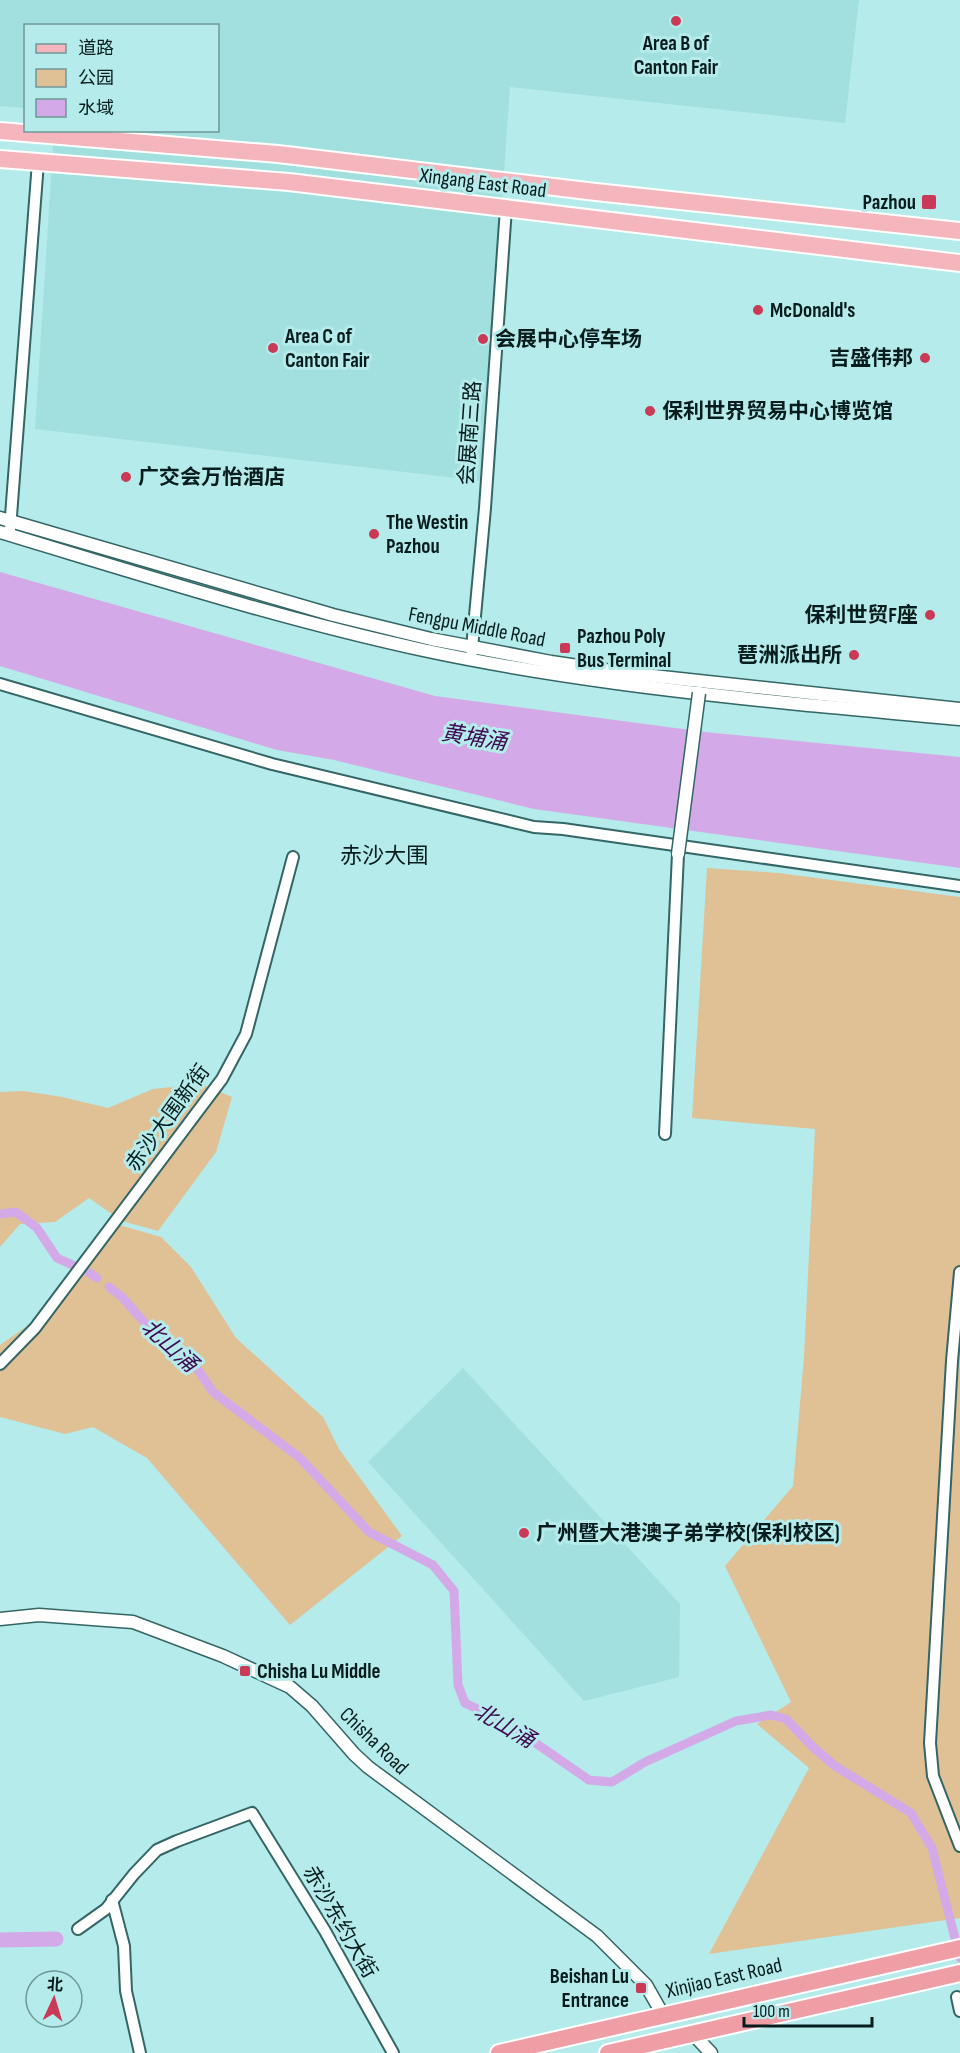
<svg xmlns="http://www.w3.org/2000/svg" width="960" height="2053" viewBox="0 0 960 2053" font-family="'Sofia Sans Condensed','Noto Sans SC',sans-serif">
<rect width="100%" height="100%" fill="#b5ebea"/>
<g fill="#a1e0de">
<path d="M0,0H859L845,123L510,87L482,481L35,429L54,131L218,130V26H26L25,108L0,106Z"/>
<path d="M463,1368L680,1604L679,1677L584,1701L368,1462Z"/>
</g>
<g fill="#e0c095">
<path d="M707,868L778,873L960,897V1918L709,1954L809,1768L757,1724L791,1702L725,1566L793,1486L804,1357L815,1129L692,1118Z"/>
<path d="M201,1084L232,1097L216,1152L158,1231L122,1221L89,1198L55,1222L20,1224L0,1247V1092L24,1091L62,1097L108,1108L153,1089Z"/>
<path d="M119,1225L161,1237L191,1267L236,1338L323,1417L339,1449L402,1536L290,1625L147,1458L93,1427L65,1434L0,1417V1345L56,1306Z"/>
</g>
<path fill="#d3aae7" d="M0,572L435,696L705,732L960,757V868L534,809L334,760L277,750L0,666Z"/>
<g fill="none" stroke-linecap="round" stroke-linejoin="round">
<g stroke="#d3aae7" stroke-width="9">
<path d="M0,1214L16,1212L37,1228L57,1258L88,1272L97,1278"/>
<path d="M109,1287L122,1297L158,1338L190,1358L213,1392L300,1458L369,1532L433,1565L454,1591L458,1685L465,1703L508,1724L589,1780L612,1782L645,1762L736,1721L771,1715L786,1719L814,1748L835,1766L911,1813L932,1848L960,1958"/>
</g>
<path stroke="#d3aae7" stroke-width="15" d="M0,1940L56,1939"/>
<defs>
<g id="minor">
<path d="M10,529L38,162"/>
<path d="M471,659L485,508L506,208"/>
<path d="M0,684L272,764L534,827L563,829L960,886"/>
<path d="M665,1134L678,854"/>
<path d="M960,1272L952,1361L930,1743L933,1776L960,1846"/>
<path d="M0,1364L35,1328L222,1079L246,1034L293,857"/>
<path d="M112,1900L124,1946L126,1991L140,2053"/>
<path d="M78,1929L106,1909L134,1874L157,1850L177,1841L252,1813L325,1931L393,2053"/>
<path d="M957,1997L960,2011"/>
</g>
<g id="tertiary">
<path d="M0,518L333,615L431,639L551,662L625,673L960,709"/>
<path d="M0,532C140,574 280,619 423,650C549,677 679,692 808,705C859,709 909,715 960,719"/>
<path d="M0,1619L39,1615L133,1622L223,1656L290,1687L312,1706L354,1754L368,1767L597,1936L646,1985L663,2015"/>
<path d="M693,2034L711,2053"/>
</g>
<g id="primary">
<path d="M0,131L278,154L596,192L960,231"/>
<path d="M0,159L289,182L960,263"/>
</g>
<g id="trunk">
<path d="M499,2053L960,1948"/>
<path d="M608,2053L960,1973"/>
</g>
</defs>
<use href="#minor" stroke="#336665" stroke-width="14"/>
<use href="#tertiary" stroke="#336665" stroke-width="15"/>
<use href="#primary" stroke="#fff" stroke-width="20"/>
<use href="#trunk" stroke="#fff" stroke-width="20"/>
<use href="#minor" stroke="#fff" stroke-width="10"/>
<use href="#tertiary" stroke="#fff" stroke-width="12"/>
<use href="#primary" stroke="#f4b6bc" stroke-width="16"/>
<use href="#trunk" stroke="#f09ea6" stroke-width="16"/>
<defs>
<path id="tertiary-bridge" d="M678,854L699,693"/>
</defs>
<use href="#tertiary-bridge" stroke="#336665" stroke-width="15" stroke-linecap="butt"/>
<use href="#tertiary-bridge" stroke="#fff" stroke-width="12"/>
</g>
<g fill="#ca3955" stroke="#b5ebea" stroke-width="2">
<circle cx="676" cy="21" r="6"/>
<rect x="921" y="194" width="16" height="16" rx="3"/>
<circle cx="758" cy="310" r="6"/>
<circle cx="483" cy="339" r="6"/>
<circle cx="273" cy="348" r="6"/>
<circle cx="925" cy="358" r="6"/>
<circle cx="650" cy="411" r="6"/>
<circle cx="126" cy="477" r="6"/>
<circle cx="374" cy="534" r="6"/>
<circle cx="930" cy="615" r="6"/>
<rect x="559" y="642" width="12" height="12" rx="3"/>
<circle cx="854" cy="655" r="6"/>
<circle cx="524" cy="1533" r="6"/>
<rect x="239" y="1665" width="12" height="12" rx="3"/>
<rect x="635" y="1982" width="12" height="12" rx="3"/>
</g>
<g text-anchor="middle" dominant-baseline="central" stroke-width="6" stroke-linejoin="round" paint-order="stroke">
<g font-size="21" font-weight="bold" fill="#071c1c" stroke="#b5ebea" text-anchor="start">
<text x="676" y="43" text-anchor="middle">Area B of<tspan x="676" dy="24">Canton Fair</tspan></text>
<text x="916" y="202" text-anchor="end">Pazhou</text>
<text x="770" y="310">McDonald's</text>
<text x="285" y="336">Area C of<tspan x="285" dy="24">Canton Fair</tspan></text>
<text x="495" y="339">会展中心停车场</text>
<text x="913" y="358" text-anchor="end">吉盛伟邦</text>
<text x="662" y="411">保利世界贸易中心博览馆</text>
<text x="138" y="477">广交会万怡酒店</text>
<text x="386" y="522">The Westin<tspan x="386" dy="24">Pazhou</tspan></text>
<text x="918" y="615" text-anchor="end">保利世贸F座</text>
<text x="577" y="636">Pazhou Poly<tspan x="577" dy="24">Bus Terminal</tspan></text>
<text x="842" y="655" text-anchor="end">琶洲派出所</text>
<text x="536" y="1533">广州暨大港澳子弟学校(保利校区)</text>
<text x="257" y="1671">Chisha Lu Middle</text>
<text x="629" y="1976" text-anchor="end">Beishan Lu<tspan x="629" dy="24">Entrance</tspan></text>
</g>
<g font-size="21" fill="#071c1c" stroke="#b5ebea">
<text transform="translate(483 183) rotate(7)">Xingang East Road</text>
<text transform="translate(470 433) rotate(-86)">会展南三路</text>
<text transform="translate(477 627) rotate(11)">Fengpu Middle Road</text>
<text transform="translate(168 1118) rotate(-54)">赤沙大围新街</text>
<text transform="translate(374 1741) rotate(44)">Chisha Road</text>
<text transform="translate(340 1922) rotate(60)">赤沙东约大街</text>
<text transform="translate(724 1978) rotate(-13)">Xinjiao East Road</text>
</g>
<g font-size="22" font-style="italic" fill="#3f0952" stroke="#b5ebea">
<text transform="translate(474 738) rotate(9)">黄埔涌</text>
<text transform="translate(169 1346) rotate(42)">北山涌</text>
<text transform="translate(504 1726) rotate(30)">北山涌</text>
</g>
<g font-size="22" fill="#071c1c" stroke="#b5ebea">
<text x="384" y="856">赤沙大围</text>
</g>
</g>
<rect x="24" y="24" width="195" height="108" fill="#b5ebea" stroke="#6f9898" stroke-width="1.5"/>
<rect x="36" y="44" width="30" height="9" fill="#f4b6bc" stroke="#6f9898" stroke-width="1.5"/>
<text x="78" y="54" font-size="18" fill="#071c1c">道路</text>
<rect x="36" y="69" width="30" height="18" fill="#e0c095" stroke="#6f9898" stroke-width="1.5"/>
<text x="78" y="84" font-size="18" fill="#071c1c">公园</text>
<rect x="36" y="99" width="30" height="18" fill="#d3aae7" stroke="#6f9898" stroke-width="1.5"/>
<text x="78" y="114" font-size="18" fill="#071c1c">水域</text>
<g transform="translate(54 1999) rotate(4)"><circle r="28" fill="#b5ebea" stroke="#6f9898" stroke-width="1.5"/>
<path d="M0-4.5L10 22L0 15L-10 22Z" fill="#ca3955"/>
<text y="-9" font-size="16" font-weight="bold" text-anchor="middle" fill="#071c1c">北</text>
</g>
<path d="M744 2017v9h128v-9" fill="none" stroke="#071c1c" stroke-width="3"/>
<text x="753" y="2017" font-size="18" fill="#071c1c" stroke="#b5ebea" stroke-width="4.5" paint-order="stroke">100 m</text>
</svg>
